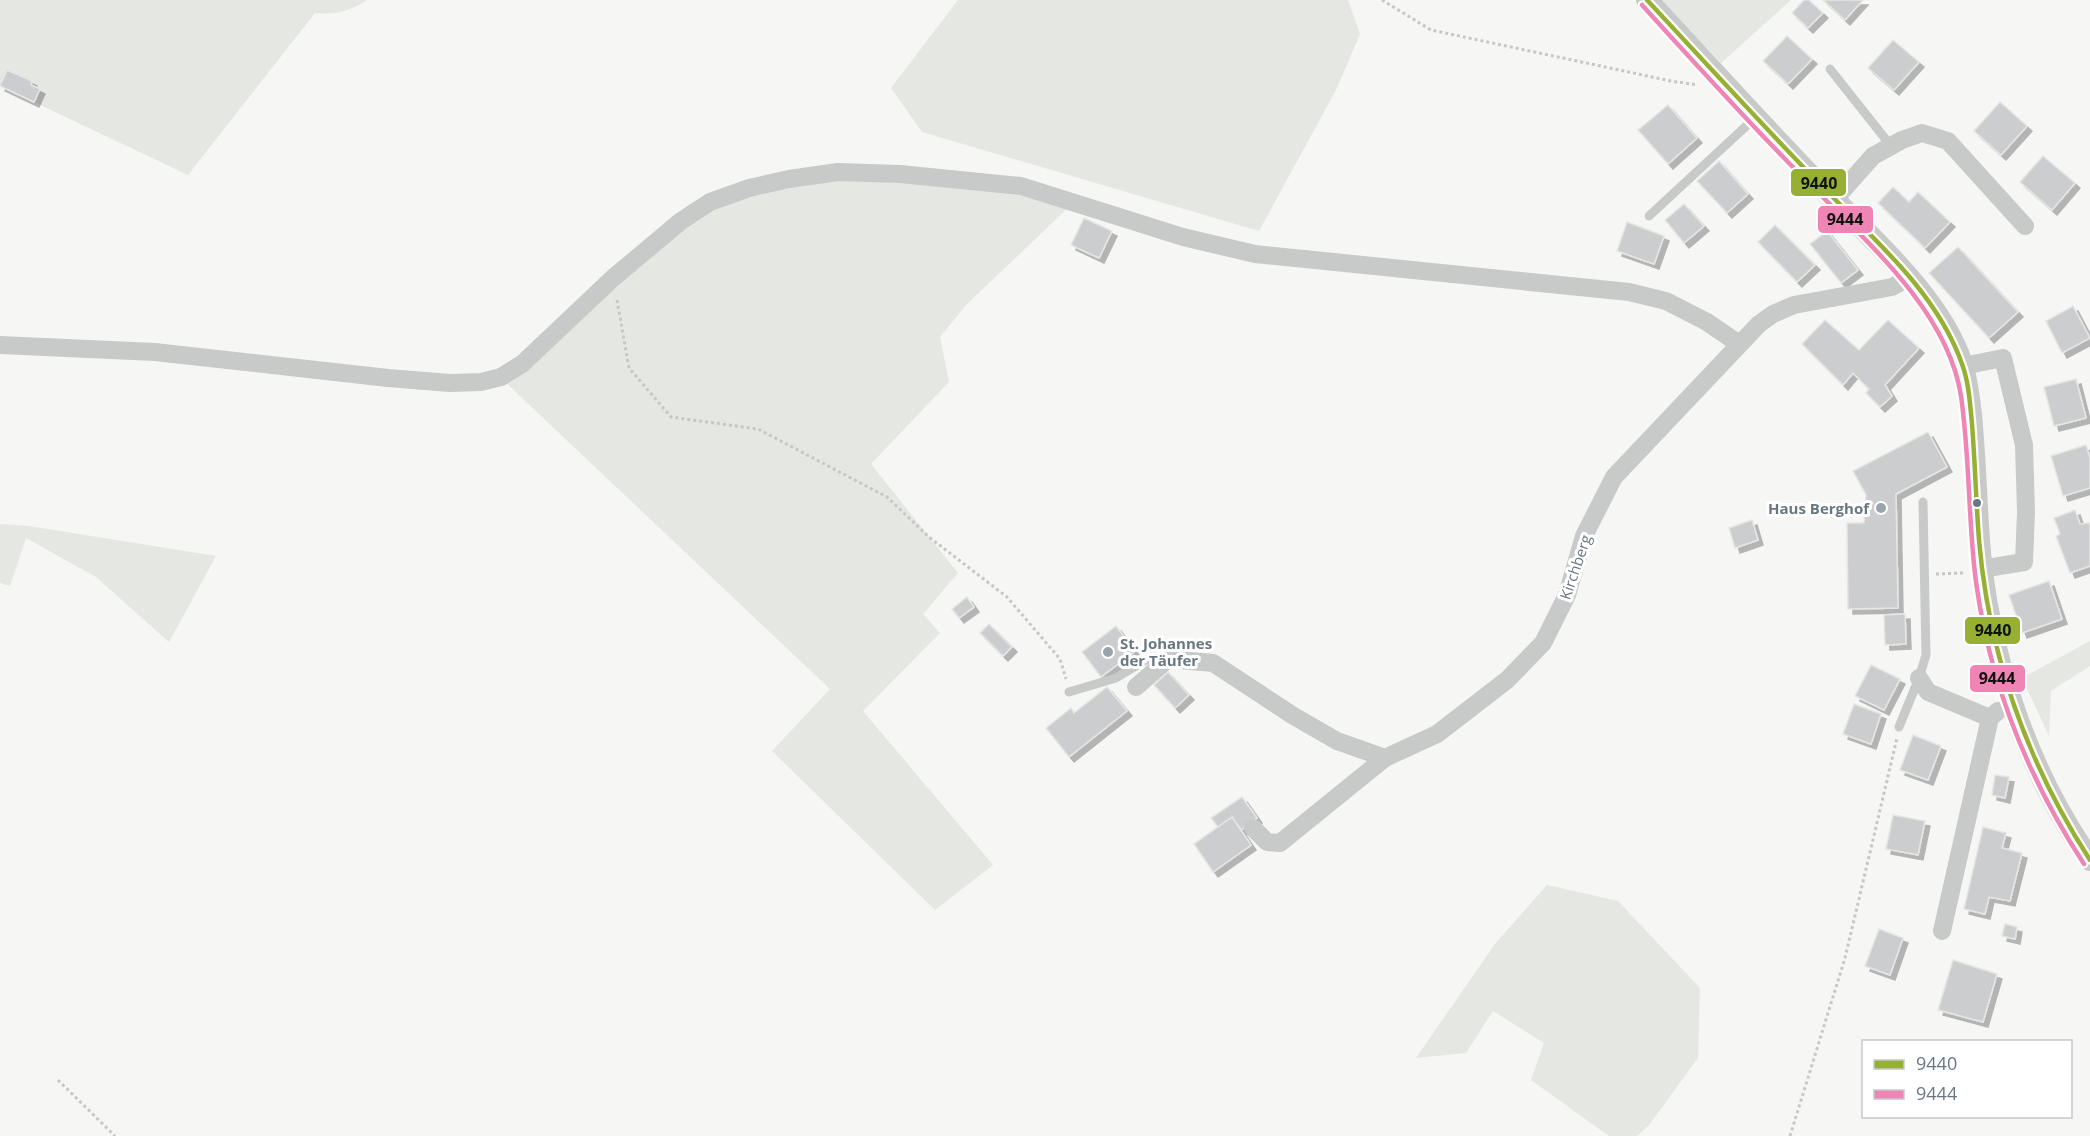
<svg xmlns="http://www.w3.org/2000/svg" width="2090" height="1136" viewBox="0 0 2090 1136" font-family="'Open Sans',sans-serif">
<defs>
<filter id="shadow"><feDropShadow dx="5" dy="5" stdDeviation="0" flood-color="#0004"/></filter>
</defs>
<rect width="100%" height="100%" fill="#f6f6f5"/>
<g fill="#e5e7e2">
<path d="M0,0H367C351,11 334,15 315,13L188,175L0,86Z"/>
<path d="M958,0H1348L1360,34L1336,90L1259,231L922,132L891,88Z"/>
<path d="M1662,0H1791L1721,63Z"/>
<path d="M838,175L1020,190L1070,206L966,305L940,337L949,382L871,464L958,573L923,614L940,633L863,711L993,865L935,910L772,751L830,689L503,380L712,206Z"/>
<path d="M0,524L29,526L216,556L169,642L96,577L26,538L10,586L0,583Z"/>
<path d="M2090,641V666L2051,691L2049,736L2022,678Z"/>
<path d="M1547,885L1618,901L1700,988L1698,1058L1649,1125L1637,1136H1609L1531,1080L1544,1043L1493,1011L1466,1053L1416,1058L1495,944Z"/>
</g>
<g fill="#cccdce" stroke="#e5e5e4" stroke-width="1.5" filter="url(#shadow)">
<path d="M1804,0H1809L1823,13L1808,28L1792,13Z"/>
<path d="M1823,0H1863L1845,20Z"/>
<path d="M1787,36L1812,59L1788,84L1763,61Z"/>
<path d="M1893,40L1919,62L1894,90L1868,68Z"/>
<path d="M7,70L32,81L31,85L40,89L34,102L0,86Z"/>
<path d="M2000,102L2027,126L2001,155L1974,131Z"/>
<path d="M1668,105L1697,138L1668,164L1638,130Z"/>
<path d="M2043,156L2075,183L2052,210L2020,182Z"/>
<path d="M1719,161L1748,194L1727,213L1697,181Z"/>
<path d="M1893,187L1909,202L1918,192L1950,222L1925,248L1878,203Z"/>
<path d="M1684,204L1704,226L1684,243L1665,220Z"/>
<path d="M1084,218L1112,231L1099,258L1071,245Z"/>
<path d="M1627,222L1664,236L1654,264L1617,251Z"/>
<path d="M1775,225L1815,265L1797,282L1758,242Z"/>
<path d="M1827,231L1858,270L1841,283L1810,244Z"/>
<path d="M1958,247L2018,312L1989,338L1929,273Z"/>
<path d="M2073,306L2090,338L2062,353L2046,321Z"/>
<path d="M1825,320L1859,350L1888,320L1919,348L1885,385L1892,396L1880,407L1866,393L1869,389L1853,373L1843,385L1802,344Z"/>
<path d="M2076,379L2086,418L2054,426L2044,387Z"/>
<path d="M1928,432L1947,467L1896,494L1898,608L1848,609L1847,523H1864L1866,495L1853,471Z"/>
<path d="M2086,445L2090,458V488L2063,496L2051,456Z"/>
<path d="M2075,510L2080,524L2089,523L2090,525V566L2070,573L2056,536L2060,534L2054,518Z"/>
<path d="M1752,520L1758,540L1735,548L1729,528Z"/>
<path d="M2049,581L2062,619L2022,633L2009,595Z"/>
<path d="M967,597L974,607L959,618L952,609Z"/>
<path d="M1905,614L1906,644L1885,645L1884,615Z"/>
<path d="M989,624L1012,647L1003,656L980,633Z"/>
<path d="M1116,626L1135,651L1101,677L1082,652Z"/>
<path d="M1871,665L1900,679L1884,710L1855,696Z"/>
<path d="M1168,672L1189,695L1175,708L1154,685Z"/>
<path d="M1107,687L1127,711L1069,757L1046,728L1071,708L1074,713Z"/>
<path d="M1854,704L1881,714L1871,744L1843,734Z"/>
<path d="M1913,735L1941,746L1928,780L1900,770Z"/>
<path d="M1995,775L2009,777L2005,798L1992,795Z"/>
<path d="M1242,797L1257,818L1241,830L1232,817L1218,827L1211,818Z"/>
<path d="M1893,815L1925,821L1918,855L1886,849Z"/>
<path d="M1232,817L1251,845L1213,872L1194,844Z"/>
<path d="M1983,827L2006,833L2002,848L2022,853L2010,901L1989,897L1985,914L1964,909Z"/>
<path d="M2005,924L2017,927L2015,939L2002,936Z"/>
<path d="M1879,929L1903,938L1890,975L1865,966Z"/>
<path d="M1953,960L1997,974L1983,1022L1938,1010Z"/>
</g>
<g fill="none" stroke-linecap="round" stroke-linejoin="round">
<g stroke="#c6c7c8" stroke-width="3" stroke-dasharray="3 3" stroke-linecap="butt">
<path d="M1382,0L1431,30L1671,81L1698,85"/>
<path d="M617,300L629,368L671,417L758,429L887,497L929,537L1007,597L1060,659L1066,679"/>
<path d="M1936,574L1963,573"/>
<path d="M58,1080L115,1136"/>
<path d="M1790,1136L1845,958L1897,738"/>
</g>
<g stroke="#c8caca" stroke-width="9">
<path d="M1830,69L1891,146"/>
<path d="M1649,216L1756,117"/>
<path d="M1069,692L1116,678L1146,660L1165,659"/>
<path d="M1899,727L1919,678L1926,655L1923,502"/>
</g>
<g stroke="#c8caca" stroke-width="18">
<path d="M1834,200L1873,156L1902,140L1922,133L1948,141L2025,226"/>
<path d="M0,345L155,352L388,378L450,383L481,382L501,377L522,364L613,278L681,221L710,202L749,188L789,179L838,172L900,174L1021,186L1183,237L1255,254L1629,292L1666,301L1707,322L1739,344"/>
<path d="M1963,366L2003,358L2024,445L2026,512L2024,562L1981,569"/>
<path d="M1919,678L1928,692L1990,718L1998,711"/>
<path d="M1136,687L1168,659L1213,663L1292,715L1337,741L1385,758L1437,734L1507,680L1543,643L1567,595L1584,536L1614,477L1759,324L1773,314L1794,305L1892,287L1901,282L1904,273"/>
<path d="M1253,828L1267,842L1280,843L1385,758"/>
<path d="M1942,931L1990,718"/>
</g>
<path stroke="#c8caca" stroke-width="22" d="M1647,0C1702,59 1756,119 1812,177C1862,230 1940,295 1962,364C1967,380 1969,398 1971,414C1975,456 1976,498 1979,540C1987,651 2026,769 2090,860"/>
<defs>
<path id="bus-1" d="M1647,0C1701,58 1754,116 1809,173C1864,231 1935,287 1962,364C1969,383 1970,404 1972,424C1975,462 1976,501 1979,540C1989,657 2026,761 2090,860"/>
<path id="bus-2" d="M1642,5C1690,58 1738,111 1788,162C1850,228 1947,303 1961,396C1970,458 1968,521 1976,582C1990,684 2028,778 2084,864"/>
</defs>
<use href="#bus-1" stroke="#fff" stroke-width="9"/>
<use href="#bus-2" stroke="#fff" stroke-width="9"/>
<use href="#bus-1" stroke="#96b033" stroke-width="4.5"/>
<use href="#bus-2" stroke="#ef85b4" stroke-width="4.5"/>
</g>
<circle fill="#687882" stroke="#fff" stroke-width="2" cx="1977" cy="503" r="5"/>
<g fill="#9aa4aa" stroke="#fff" stroke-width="2">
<circle cx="1881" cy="508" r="6"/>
<circle cx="1108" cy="652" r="6"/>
</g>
<g text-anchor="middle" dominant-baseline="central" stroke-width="6" stroke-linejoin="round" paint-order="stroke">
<g font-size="15" font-weight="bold" fill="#687882" stroke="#fff" text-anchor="end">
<text x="1869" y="508">Haus Berghof</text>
<text x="1120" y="643" text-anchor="start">St. Johannes<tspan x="1120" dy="17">der Täufer</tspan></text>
</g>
<g font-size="15" fill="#687882" stroke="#fff">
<text transform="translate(1575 567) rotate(-71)">Kirchberg</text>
</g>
</g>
<g stroke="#fff" stroke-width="2">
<rect x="1790" y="168" width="57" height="29" rx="6" fill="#96b033"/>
<rect x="1817" y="205" width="57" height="29" rx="6" fill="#ef85b4"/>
<rect x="1964" y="616" width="57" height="29" rx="6" fill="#96b033"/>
<rect x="1969" y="664" width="57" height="29" rx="6" fill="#ef85b4"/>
</g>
<g font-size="16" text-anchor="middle" font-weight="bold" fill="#111">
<text x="1819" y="189">9440</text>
<text x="1845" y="225">9444</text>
<text x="1993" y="636">9440</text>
<text x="1997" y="684">9444</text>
</g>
<rect x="1862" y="1040" width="210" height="78" fill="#ffffff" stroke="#c3c9cd" stroke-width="1.5"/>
<rect x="1874" y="1060" width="30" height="9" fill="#96b033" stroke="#c3c9cd" stroke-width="1.5"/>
<text x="1916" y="1070" font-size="18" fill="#687882">9440</text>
<rect x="1874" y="1090" width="30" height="9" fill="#ef85b4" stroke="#c3c9cd" stroke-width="1.5"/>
<text x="1916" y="1100" font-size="18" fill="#687882">9444</text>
</svg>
